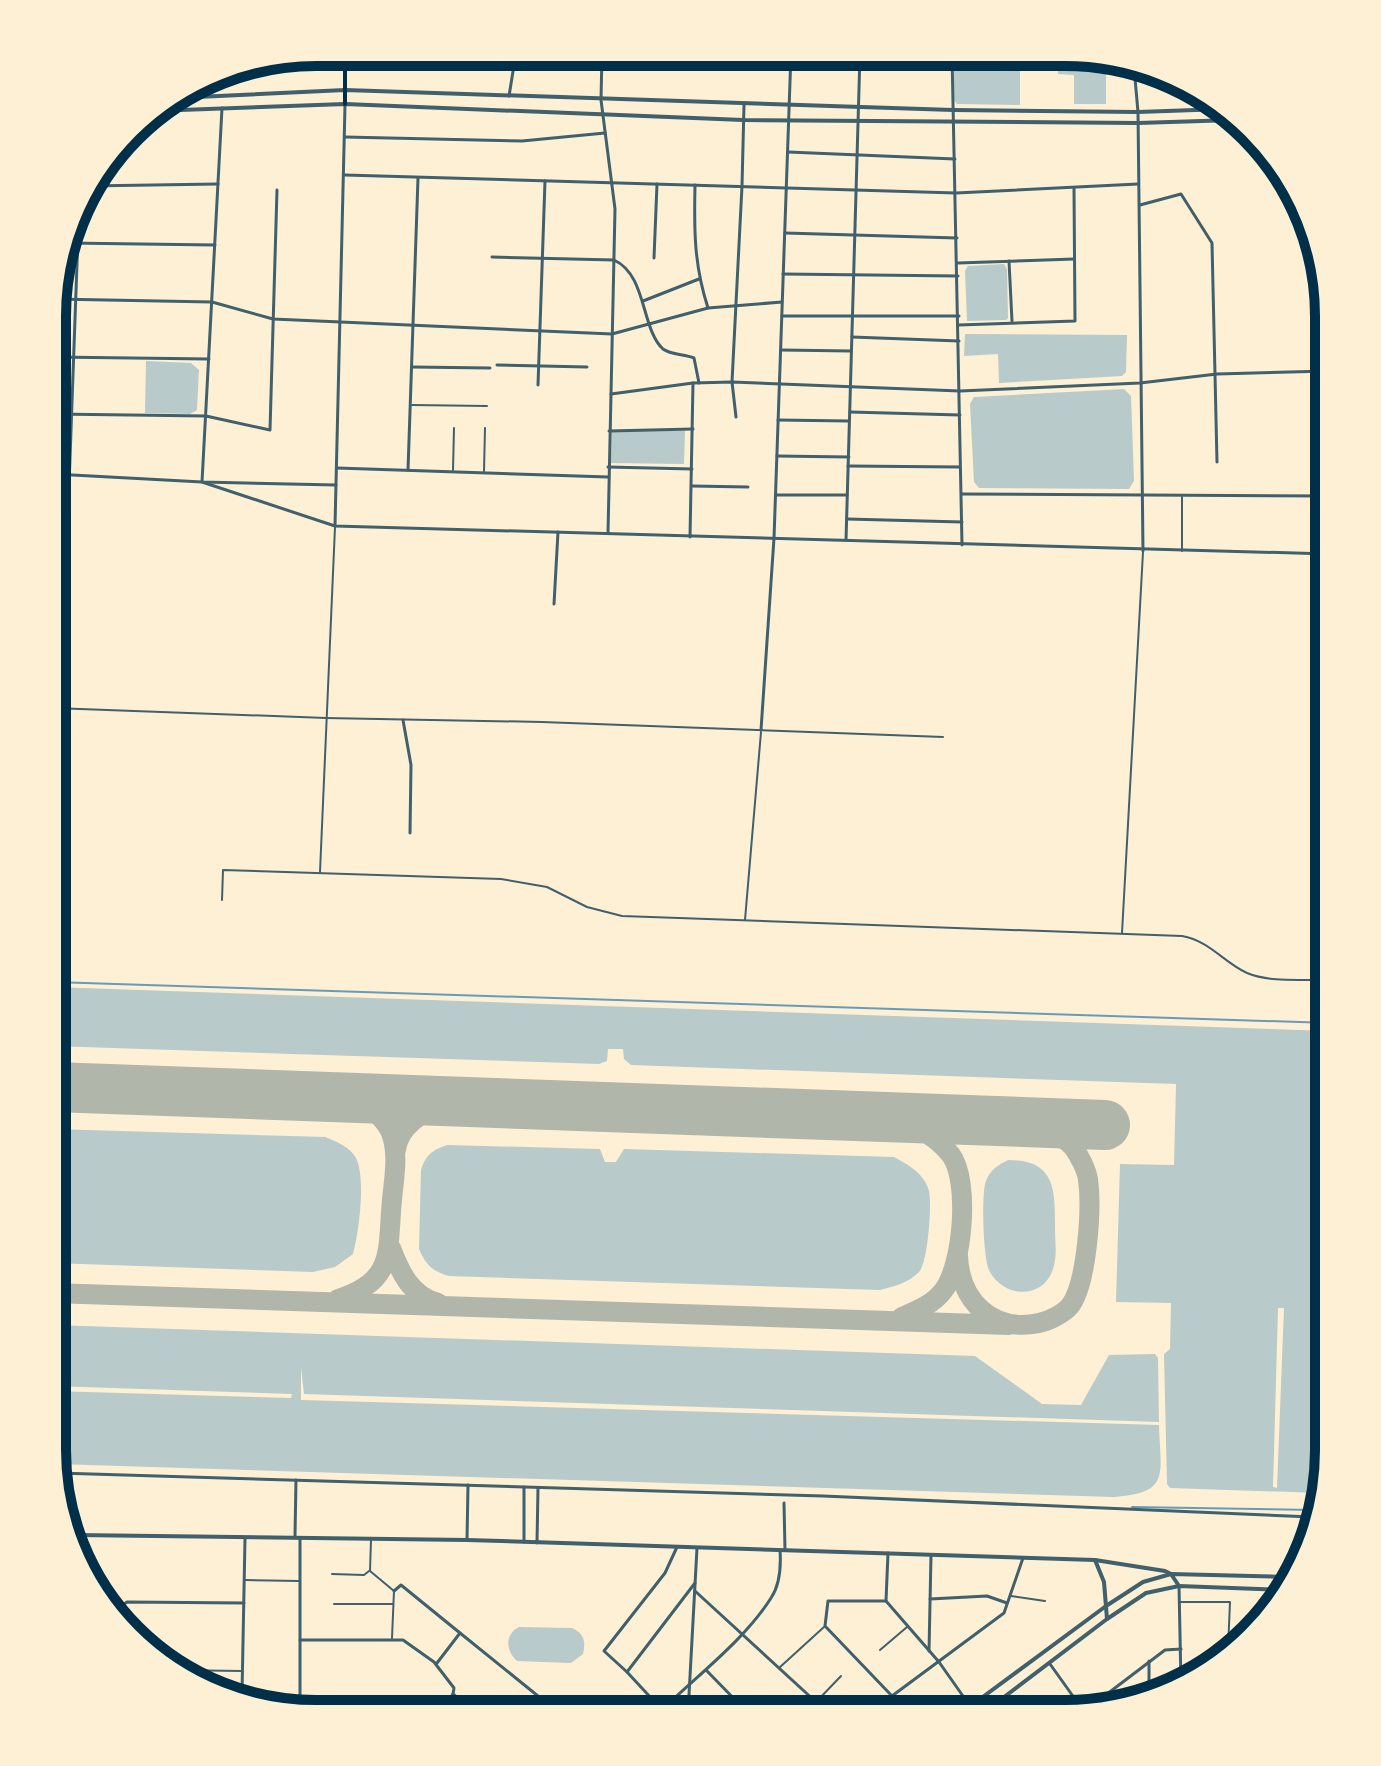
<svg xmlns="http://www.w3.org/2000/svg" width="1381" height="1766" viewBox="0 0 1381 1766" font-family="'Golos Text',sans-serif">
<rect width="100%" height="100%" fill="#fdf0d5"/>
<g fill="#b9caca" fill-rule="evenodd">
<path d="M954,54H1020V105L957,104L954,100Z"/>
<path d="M1058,54L1106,57V104H1074V75L1058,74Z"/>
<path d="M1004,264L1007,269L1008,318L1006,320L967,321L965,271L968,266Z"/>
<path d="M965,334L1127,335L1126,372L1122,376L999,383L998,354L964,356Z"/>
<path d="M146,361L191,363L199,370L197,410L190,414L145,413Z"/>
<path d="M1124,389L1131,396L1134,481L1129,489L979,488L974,482L970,404L974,397Z"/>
<path d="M612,431H685L684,464L611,463Z"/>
<path d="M53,987L1329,1031L1328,1467L1320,1493L1170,1488L1167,1484L1164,1354L1170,1349L1171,1303L1116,1302L1120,1164L1174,1165L1176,1084L631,1065L624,1059L623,1049H608L607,1061L599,1064L53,1046ZM1278,1308H1284L1277,1488L1273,1487Z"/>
<path d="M53,1129L325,1137C337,1142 349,1146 356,1158C366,1178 359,1232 353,1254L335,1267L313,1272L52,1263Z"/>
<path d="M447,1145L600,1149L605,1162H616L624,1149L894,1157C907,1164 925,1174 929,1191C932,1204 928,1263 919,1272C908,1283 895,1286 880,1290L449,1276C432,1271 426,1265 419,1249L421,1170C426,1155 432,1150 447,1145Z"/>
<path d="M1008,1160C1056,1160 1055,1190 1055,1228C1055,1240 1057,1254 1054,1265C1047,1299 1006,1300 990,1272C983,1262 981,1192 986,1181C990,1170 998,1165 1008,1160Z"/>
<path d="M52,1325L975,1356L1042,1404L1081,1405L1109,1355L1155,1354L1158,1358L1159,1422L304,1394L301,1367V1400L1159,1425C1160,1473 1172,1493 1114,1497L56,1464L52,1451V1391L291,1398L292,1394L52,1386Z"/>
<path d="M519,1627L572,1628C584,1633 586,1642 583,1654L571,1663L517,1661C506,1651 504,1635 519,1627Z"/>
</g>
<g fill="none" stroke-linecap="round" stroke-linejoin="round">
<g stroke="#669bbc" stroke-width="2">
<path d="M53,982L1329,1023"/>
<path d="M1132,1507L1314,1510"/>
</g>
<g stroke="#b1b6ab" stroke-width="20">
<path d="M896,1117C917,1126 937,1137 951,1155C970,1181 963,1266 943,1291C932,1305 918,1310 902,1317"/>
<path d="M396,1150C399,1123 430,1108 453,1100"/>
<path d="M391,1248C400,1272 411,1296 438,1303"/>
<path d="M958,1256C960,1301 992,1333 1039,1323C1049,1321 1063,1314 1070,1306C1087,1284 1092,1208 1088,1180C1087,1170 1079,1155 1073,1147C1062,1135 1046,1128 1031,1122"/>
<path d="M52,1293L1009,1325"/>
<path d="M338,1299C396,1281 387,1250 392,1200C394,1178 399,1154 391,1133C385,1118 369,1107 356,1097"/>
</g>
<path stroke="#b1b6ab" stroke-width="50" d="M53,1087L1105,1125"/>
<g stroke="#3f606c" stroke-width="2">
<path d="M412,405L487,406"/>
<path d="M453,470L454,428"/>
<path d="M484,471L485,428"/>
<path d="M1182,497V551"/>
<path d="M54,593H64"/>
<path d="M54,629H62"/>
<path d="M54,668H61"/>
<path d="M53,708L326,718L542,722L943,737"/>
<path d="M320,872L335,527"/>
<path d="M222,900L223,870L501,879L547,887L587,907L622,916L1182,936C1210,941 1223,962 1247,973C1271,983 1303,979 1329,980"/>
<path d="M745,920L761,732"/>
<path d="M1122,933L1143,552"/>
<path d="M371,1540L370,1571L394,1591L392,1638"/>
<path d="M332,1574L364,1575L369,1571"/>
<path d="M245,1580L299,1581"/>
<path d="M1011,1596L1045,1601"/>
<path d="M1180,1602H1230L1228,1649"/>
<path d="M334,1604H393"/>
<path d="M880,1650L907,1627"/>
<path d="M779,1668L824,1627"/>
<path d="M172,1670L242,1671"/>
<path d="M817,1701L841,1676"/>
</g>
<g stroke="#3f606c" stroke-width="3">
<path d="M602,53L601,100L615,209L608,533"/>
<path d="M952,54L962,545"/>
<path d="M1134,67L1138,112L1143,551"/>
<path d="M509,96L516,53"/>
<path d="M222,108L202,482L336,485"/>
<path d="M345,137L522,141L605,133"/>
<path d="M788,152L955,159"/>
<path d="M345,175L956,193L1138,184"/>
<path d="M695,185C694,230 694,265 708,308"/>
<path d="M87,186L218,184"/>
<path d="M1140,205L1181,194L1212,243L1217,462"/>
<path d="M785,233L957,238"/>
<path d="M67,243L215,245"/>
<path d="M492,257L614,260C647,275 641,329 663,349C671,355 684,354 694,358L699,383"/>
<path d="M654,258L657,184"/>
<path d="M1009,261L1012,321"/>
<path d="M958,263L1074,259"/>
<path d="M783,274L958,276"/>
<path d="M54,299L212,302L273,319L612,334L708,308L782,302"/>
<path d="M643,301L699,279"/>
<path d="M782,316H959"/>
<path d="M959,325L1075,321L1074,189"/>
<path d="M852,337L959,341"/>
<path d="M781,350L851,351"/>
<path d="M54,357L209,359"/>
<path d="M497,365L587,367"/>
<path d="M412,367L490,368"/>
<path d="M538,385L545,181"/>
<path d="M611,394L693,383L732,382L960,391L1140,383L1217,374L1329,371"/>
<path d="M850,412L960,415"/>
<path d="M54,414L206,416L270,430L277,190"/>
<path d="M736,417L732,382L742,186L744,105"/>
<path d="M778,420L849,421"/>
<path d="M609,431L693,429"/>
<path d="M777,456L849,457"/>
<path d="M848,466L960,467"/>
<path d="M608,467L692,469"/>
<path d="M337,468L608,477"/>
<path d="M408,470L418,178"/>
<path d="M54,474L202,482L335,526L1329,554"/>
<path d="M692,486L748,487"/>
<path d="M962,494L1329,496"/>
<path d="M776,495H847"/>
<path d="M847,519L962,522"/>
<path d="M335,526L345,105"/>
<path d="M690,537L693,383"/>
<path d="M846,540L860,54"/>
<path d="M554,604L558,532"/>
<path d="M61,708L79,208"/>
<path d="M403,720L411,765L410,833"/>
<path d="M761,730L774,538L791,53"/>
<path d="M58,1473L823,1496L1312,1517"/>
<path d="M784,1503L785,1550"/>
<path d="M295,1536L296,1480"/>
<path d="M300,1538V1713"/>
<path d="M467,1540L468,1485"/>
<path d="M524,1542V1487"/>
<path d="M537,1543L538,1488"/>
<path d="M1179,1586L1181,1684"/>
<path d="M394,1591L401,1585L460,1633L437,1663"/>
<path d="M695,1591L828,1713"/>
<path d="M930,1599L987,1596L1007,1603"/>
<path d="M886,1601L888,1553"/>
<path d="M114,1611L127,1602L244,1603"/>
<path d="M460,1633L559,1713"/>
<path d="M300,1640H403L434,1662L454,1688L453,1694L475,1713"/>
<path d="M929,1651L931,1555"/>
<path d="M1050,1664L1085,1713"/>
<path d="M706,1670L748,1713"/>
<path d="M627,1672L604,1651L665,1573L677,1547"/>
<path d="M1149,1693V1661"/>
<path d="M242,1694L245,1538"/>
<path d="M892,1696L825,1626L828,1601H886L939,1662L970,1706"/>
<path d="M411,1713C428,1711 444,1710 453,1694"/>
<path d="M659,1713C695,1677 744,1641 771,1598C780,1585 781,1565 780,1550"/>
<path d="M665,1713L627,1672L695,1583"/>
<path d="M688,1713L697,1548"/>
<path d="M869,1713L1004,1613L1023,1558"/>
<path d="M1082,1713L1165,1650L1181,1649"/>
</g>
<g stroke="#3f606c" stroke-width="4">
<path d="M176,98L345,90L953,110L1138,112L1224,109"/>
<path d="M153,111L345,104L743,120L1138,123L1234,120"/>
<path d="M75,1535L467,1540L1095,1560L1165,1571L1171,1574L1179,1586"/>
<path d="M1095,1560L1104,1582L1107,1619"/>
<path d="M961,1713L1106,1606L1143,1582L1171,1574L1291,1577"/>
<path d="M983,1713L1107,1619L1146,1593L1179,1586L1287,1590"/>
</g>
<path stroke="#003049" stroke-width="4" d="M345,52V104"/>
</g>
<path d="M0 0H1381V1766H0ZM316 66H1065A250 250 0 0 1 1315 316V1450A250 250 0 0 1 1065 1700H316A250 250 0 0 1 66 1450V316A250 250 0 0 1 316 66Z" fill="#fdf0d5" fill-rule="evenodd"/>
<path fill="none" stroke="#003049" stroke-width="10" d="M316 66H1065A250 250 0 0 1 1315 316V1450A250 250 0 0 1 1065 1700H316A250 250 0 0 1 66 1450V316A250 250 0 0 1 316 66Z"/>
</svg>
